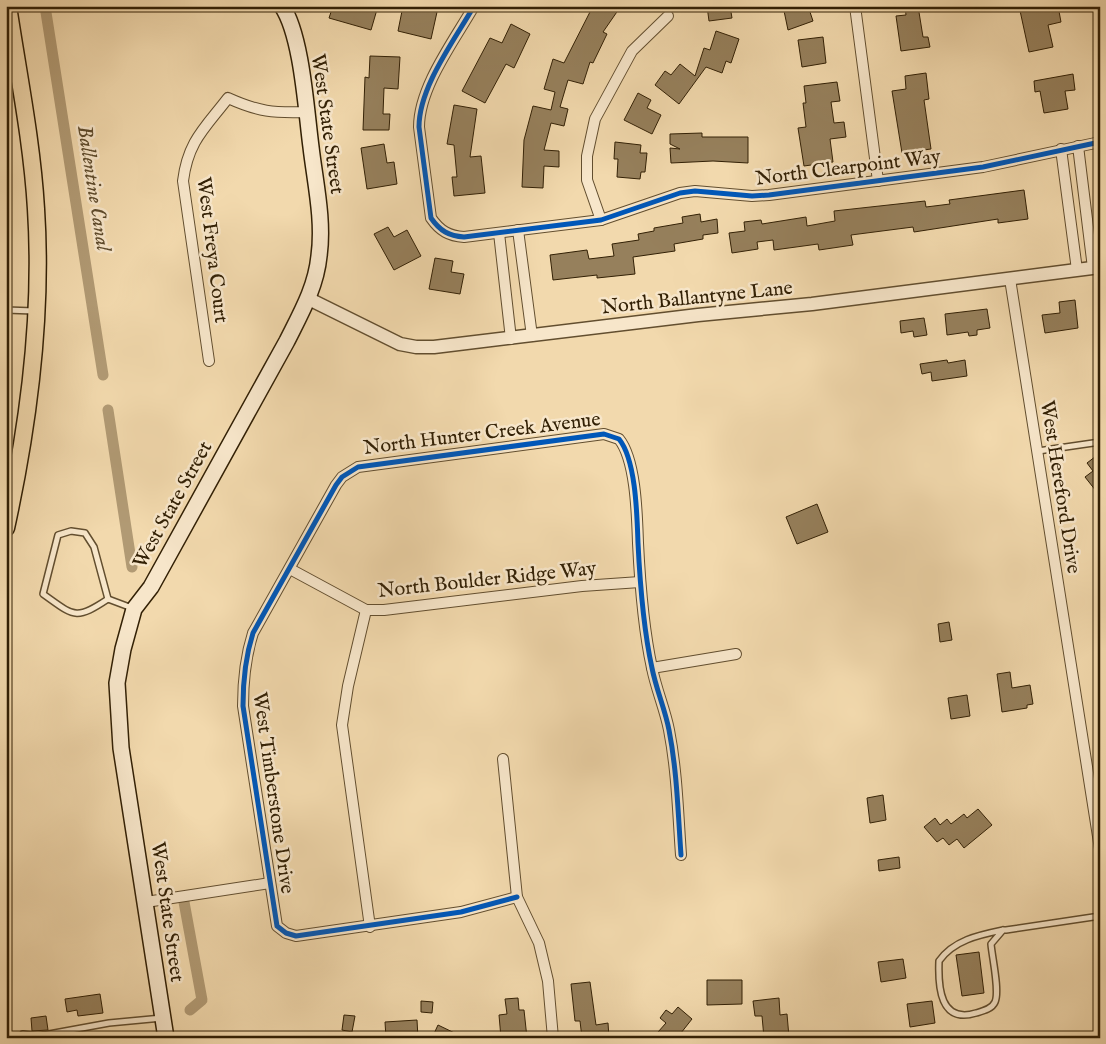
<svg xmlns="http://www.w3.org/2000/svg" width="1106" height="1044" viewBox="0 0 1106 1044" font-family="'IM FELL English',serif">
<rect width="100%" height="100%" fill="#f2d9ad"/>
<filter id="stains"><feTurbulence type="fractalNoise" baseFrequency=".004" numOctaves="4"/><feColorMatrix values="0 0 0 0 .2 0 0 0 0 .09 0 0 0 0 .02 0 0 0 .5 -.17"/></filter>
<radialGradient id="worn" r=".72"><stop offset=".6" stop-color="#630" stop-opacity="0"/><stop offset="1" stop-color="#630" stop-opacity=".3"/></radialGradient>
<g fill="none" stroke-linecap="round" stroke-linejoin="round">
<g stroke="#b19a74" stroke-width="11">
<path d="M45,6L103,375"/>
<path d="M108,410L132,567"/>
<path d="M184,902L202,1000L190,1010"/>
</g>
</g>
<g fill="#96805c" stroke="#322005">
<path d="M333,6H378L371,30L329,18Z"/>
<path d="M403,6L437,12L431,39L398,31Z"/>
<path d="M593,6H621L603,32L607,34L593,63L590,62L583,84L568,80L560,107L568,109L564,126L551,123L544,150L559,151V167L544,166L543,188L522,187L524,140L533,106L551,110L555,92L544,89L553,59L564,63Z"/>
<path d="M707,6H730L732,18L709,21Z"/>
<path d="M783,6H808L813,21L788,30Z"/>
<path d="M905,6H918L923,37H928L930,47L901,51L896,16L906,15Z"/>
<path d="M1019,6H1058L1061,22L1048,25L1053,47L1029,52Z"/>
<path d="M511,24L530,34L514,68L506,64L485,103L462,91L490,38L502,43Z"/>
<path d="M716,31L739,39L731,63L726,61L722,73L706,67L679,104L655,85L665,71L671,75L680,64L695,76L704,48L710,50Z"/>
<path d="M823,37L826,63L802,67L798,40Z"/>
<path d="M370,56L400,57L398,89L384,88L383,114H390L389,130H363L365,77L369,78Z"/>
<path d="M926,73L929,99L924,100L931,149L902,153L892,91L906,89L905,76Z"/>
<path d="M1073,74L1075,90L1065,91L1068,109L1044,113L1040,91L1035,92L1034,81Z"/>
<path d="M837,82L840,101L831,102L834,123L844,122L846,137L830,139L833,162L804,166L798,128L806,127L803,103H806L804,86Z"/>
<path d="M638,93L651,100L647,108L661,115L652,134L624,120Z"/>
<path d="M454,105L477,109L470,157L481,156L485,193L454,196L452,177H457L454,145L447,144Z"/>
<path d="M702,133V137H748V163L713,161L671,163L670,148L680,149L670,144V134Z"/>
<path d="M615,142L641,145L640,153H647L645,172H641L640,179L617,177L618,159H614Z"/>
<path d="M384,144L387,163L394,162L397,184L367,189L361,148Z"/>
<path d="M1024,190L1028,219L998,223V219L914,232L913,227L851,235L853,245L819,250L818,244L774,250L773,240L757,242L758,249L732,253L729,233L745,231L744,222L761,220L762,224L806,217L807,226L835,221L834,211L925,201L926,207L950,204L949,200Z"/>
<path d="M700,214L701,222L717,219L718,233L703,235V239L674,244L675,251L633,257L635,274L597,278V275L553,280L550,255L587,250L589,259L614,256L612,244L639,240L638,234L654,231V228L683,223L682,217Z"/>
<path d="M388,227L394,237L407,230L421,256L394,270L374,234Z"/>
<path d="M435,258L453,261L451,272L464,274L460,294L429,289Z"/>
<path d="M1075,300L1078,328L1045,333L1042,315L1060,313L1059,302Z"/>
<path d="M987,309L990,328L977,330V335L969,336L968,332L947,335L945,314Z"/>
<path d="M924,318L927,335L914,337L913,331L901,333L900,321Z"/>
<path d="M947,360L948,363L965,360L967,376L932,381L931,372L922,374L920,364Z"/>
<path d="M1100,453V496L1085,477L1093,471L1087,463Z"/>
<path d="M817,504L828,532L797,544L786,517Z"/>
<path d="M949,622L952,640L940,642L938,624Z"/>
<path d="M1010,672L1012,688L1030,685L1033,704L1027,705V708L1002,712L997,674Z"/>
<path d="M967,695L970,716L951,719L948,698Z"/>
<path d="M883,795L886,820L870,823L867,798Z"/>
<path d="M978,809L992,825L964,848L957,839L949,845L943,838L937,842L924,827L935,818L940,825L947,819L951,824L964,814L967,818Z"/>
<path d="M899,857L900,868L879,871L878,860Z"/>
<path d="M979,952L984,993L962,996L956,955Z"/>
<path d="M903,959L906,978L881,982L878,962Z"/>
<path d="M707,980H742V1004L707,1005Z"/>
<path d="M590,982L596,1025L608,1023L609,1038H582L580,1021H575L571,984Z"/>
<path d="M100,994L103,1013L78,1016L77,1010L67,1012L65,999Z"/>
<path d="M518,998L519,1010H524L527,1038H501L499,1015L507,1014L505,999Z"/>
<path d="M779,998L780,1015L787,1014L789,1037L764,1038L762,1016H755L753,1001Z"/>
<path d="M421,1001L433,1002L432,1013L421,1012Z"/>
<path d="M932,1001L935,1023L910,1027L907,1004Z"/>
<path d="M678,1007L692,1019L677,1038H659L658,1032L666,1023L660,1018L666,1010L672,1014Z"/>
<path d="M344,1015L355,1016L352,1032L342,1030Z"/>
<path d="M46,1016L48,1030L32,1031L31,1018Z"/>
<path d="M417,1020L418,1038H386L385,1022Z"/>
<path d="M438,1025L465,1038H432Z"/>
</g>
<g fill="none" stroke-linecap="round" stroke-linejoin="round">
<defs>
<g id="service">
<path d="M6,310L34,311"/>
<path d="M1038,451L1100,442"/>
<path d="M71,531L85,533L94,547L108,599C75,621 74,616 43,594L58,535Z"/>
<path d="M108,599L132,608"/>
<path d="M1003,930L991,944C992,957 1000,991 995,1002C992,1009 983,1011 976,1013C940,1024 938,987 939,961C954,940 979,935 1003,930H1006L1100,916"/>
<path d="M23,1034L38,1036L109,1023L162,1018"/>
</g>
<g id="minor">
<path d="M474,6C454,41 419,87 419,127L431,218C440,231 449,236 464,237L601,220L680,193L695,191L752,196L769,195L983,167L1100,142"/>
<path d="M855,6L878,181"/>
<path d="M1078,146L1093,268"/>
<path d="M1061,149L1077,270"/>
<path d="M601,220L587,180V156L595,119L632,51L668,16"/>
<path d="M518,230L532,336"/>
<path d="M499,233L511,339"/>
<path d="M1010,279L1100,849"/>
<path d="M209,361L183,181C188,141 205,128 228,98C259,112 273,113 306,112"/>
<path d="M290,569L366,610H384L582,586L640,582"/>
<path d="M366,610L348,686L342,725L370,927"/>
<path d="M652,668L736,654"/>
<path d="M503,759L517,897L539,943L548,981L553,1038"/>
<path d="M517,897L461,912L296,936L286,933L277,926L243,706C243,680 245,658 253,633L336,485L342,477L358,467L604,434L619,439C636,460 637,515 638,543C640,584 643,627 652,668C656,689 665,709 669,730C677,771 678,813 681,855"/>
<path d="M146,902L270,883"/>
</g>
<path id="tertiary" d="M309,299L400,344L416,347H434L698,315L812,304L1100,267"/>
<path id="secondary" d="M166,1038L121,748L117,683L123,649L134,609L151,587L287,341C301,313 316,287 319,256C324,220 315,182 311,147C306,110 302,36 282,6"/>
<path id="primary" d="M6,528C29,423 43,316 36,209C32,141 18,73 8,6"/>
</defs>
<use href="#service" stroke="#624e2f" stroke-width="8"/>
<use href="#minor" stroke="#624e2f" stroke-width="12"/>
<use href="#tertiary" stroke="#624e2f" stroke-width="15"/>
<use href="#secondary" stroke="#322005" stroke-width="18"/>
<use href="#primary" stroke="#322005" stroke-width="19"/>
<use href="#service" stroke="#f7e6ca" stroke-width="5"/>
<use href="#minor" stroke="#f7e6ca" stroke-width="10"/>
<use href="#tertiary" stroke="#f7e6ca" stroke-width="12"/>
<use href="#secondary" stroke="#f7e6ca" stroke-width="15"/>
<use href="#primary" stroke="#f2d9ad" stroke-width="16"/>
<defs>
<g id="cycleway">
<path d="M474,6C454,41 419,87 419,127L431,218C440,231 449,236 464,237L601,220L680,193L695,191L752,196L769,195L983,167L1100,142"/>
<path d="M517,897L461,912L296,936L286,933L277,926L243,706C243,680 245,658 253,633L336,485L342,477L358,467L604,434L619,439C636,460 637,515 638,543C640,584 643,627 652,668C656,689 665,709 669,730C677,771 678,813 681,855"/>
</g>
</defs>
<use href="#cycleway" stroke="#f7e6ca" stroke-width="8"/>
<use href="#cycleway" stroke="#0057b8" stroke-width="5"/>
</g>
<g text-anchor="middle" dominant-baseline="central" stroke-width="5" stroke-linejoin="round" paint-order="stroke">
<g font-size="20" fill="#322005" stroke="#f7e6ca">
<text transform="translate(327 124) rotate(82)">West State Street</text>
<text transform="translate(848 168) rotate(-7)">North Clearpoint Way</text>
<text transform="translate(212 250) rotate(83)">West Freya Court</text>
<text transform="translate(697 298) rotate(-6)">North Ballantyne Lane</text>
<text transform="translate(482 434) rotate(-7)">North Hunter Creek Avenue</text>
<text transform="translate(1060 487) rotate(81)">West Hereford Drive</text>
<text transform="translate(173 505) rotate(-61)">West State Street</text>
<text transform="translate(487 580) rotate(-6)">North Boulder Ridge Way</text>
<text transform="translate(273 793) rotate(82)">West Timberstone Drive</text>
<text transform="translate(167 912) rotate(82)">West State Street</text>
</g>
<g font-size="21" font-style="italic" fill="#5e4b2c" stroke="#f7e6ca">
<text transform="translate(93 188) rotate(81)">Ballentine Canal</text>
</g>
</g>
<rect width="1106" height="1044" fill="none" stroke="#f2d9ad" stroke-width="25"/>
<rect x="8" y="8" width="1091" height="1029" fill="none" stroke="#322005" stroke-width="2.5"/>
<rect x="12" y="12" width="1081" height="1019" fill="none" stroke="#322005"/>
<rect width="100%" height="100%" filter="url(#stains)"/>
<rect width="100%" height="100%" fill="url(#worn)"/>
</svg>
